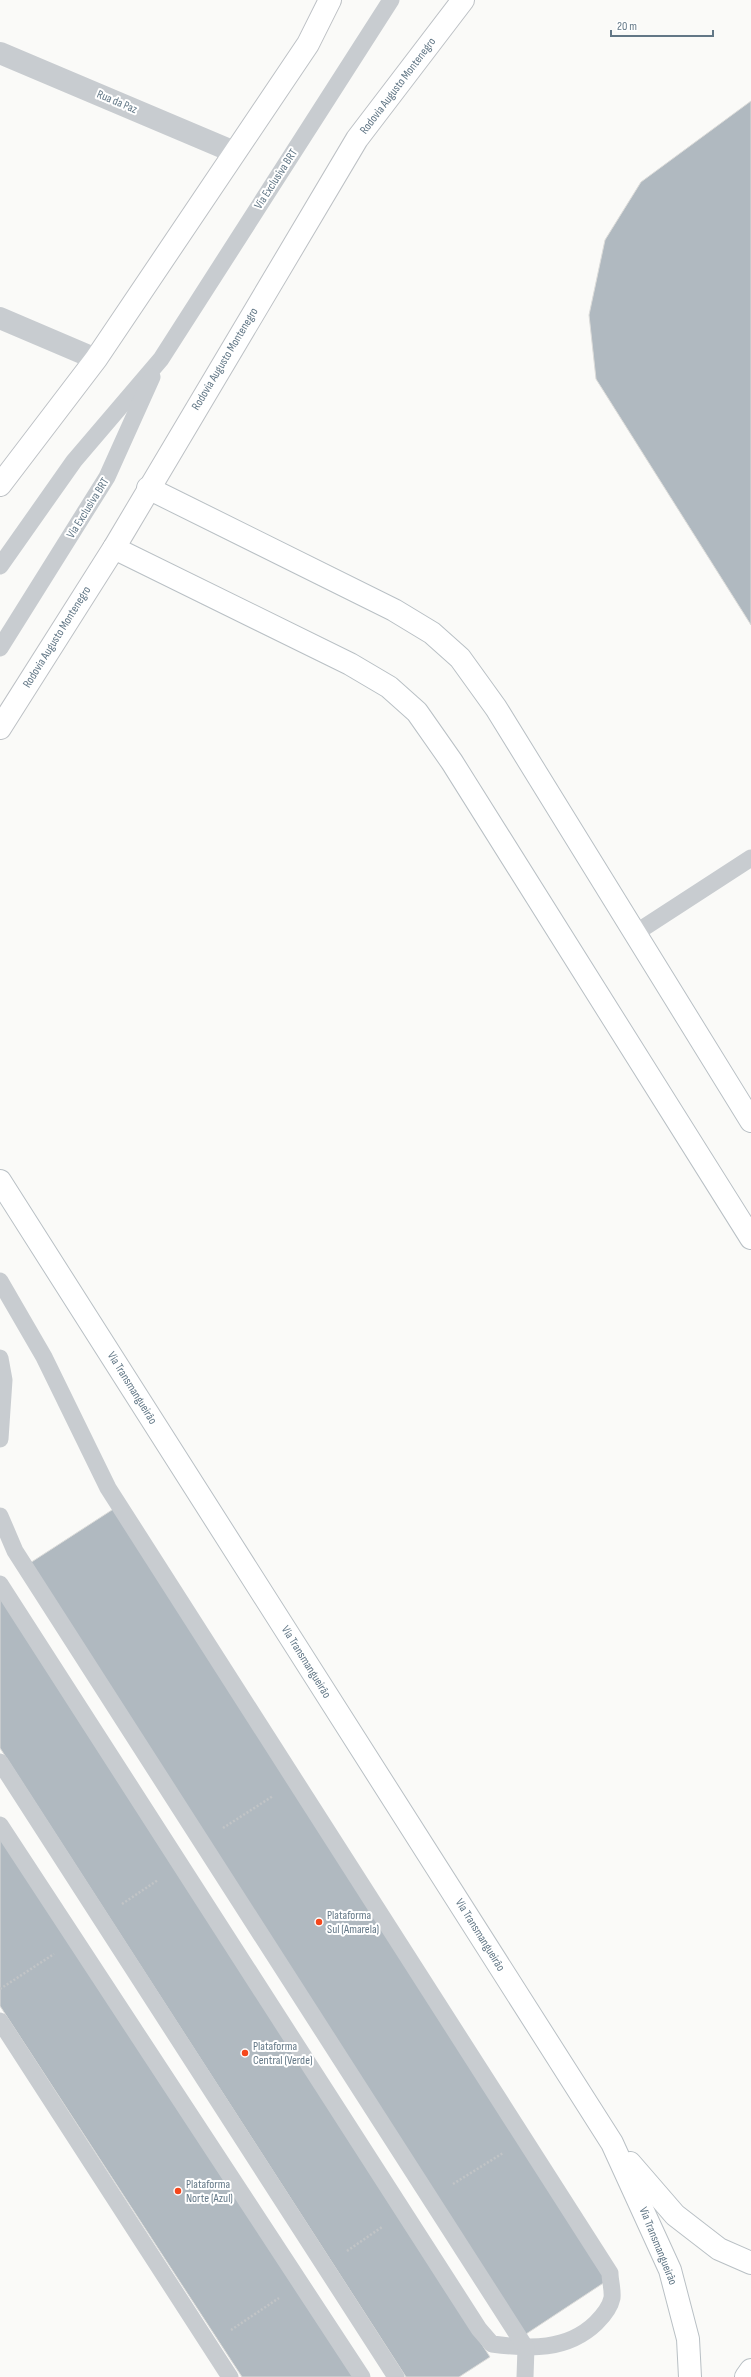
<svg xmlns="http://www.w3.org/2000/svg" width="751" height="2377" viewBox="0 0 751 2377" font-family="'Sofia Sans Condensed',sans-serif">
<rect width="100%" height="100%" fill="#fafaf8"/>
<g fill="#b0b9c0" stroke="#dcdcda">
<path d="M751,101V625L596,379L589,315L605,240L641,182Z"/>
<path d="M115,1508L608,2280L523,2336L30,1563Z"/>
<path d="M0,1596L490,2357L459,2377H406L0,1748Z"/>
<path d="M0,1835L358,2377H242L0,2006Z"/>
</g>
<g fill="none" stroke-linecap="round" stroke-linejoin="round">
<defs>
<g id="secondary">
<path d="M148,488L394,610L432,633L460,658L496,708L751,1121"/>
<path d="M114,548L350,664L389,687L417,712L452,762L751,1238"/>
<path d="M0,1181L612,2143L670,2270L688,2339L690,2377"/>
<path d="M630,2163L675,2215L719,2249L751,2263"/>
<path d="M746,2377L751,2370"/>
</g>
<g id="primary">
<path d="M0,485L96,359L308,44L330,0"/>
<path d="M0,728L114,548L357,139L463,0"/>
</g>
</defs>
<use href="#secondary" stroke="#b9c0c5" stroke-width="24"/>
<use href="#primary" stroke="#bdc1c5" stroke-width="24"/>
<g stroke="#c1c4c6" stroke-width="2.5" stroke-dasharray="2 2" stroke-linecap="butt">
<path d="M223,1828L273,1796"/>
<path d="M122,1904L158,1880"/>
<path d="M0,1989L54,1954"/>
<path d="M453,2184L503,2153"/>
<path d="M347,2251L382,2227"/>
<path d="M231,2330L279,2298"/>
</g>
<g stroke="#c8ccd0" stroke-width="17">
<path d="M0,566L74,461L161,359L391,0"/>
<path d="M0,648L107,477L152,377"/>
<path d="M634,934L751,858"/>
<path d="M0,1281L44,1357L108,1488L610,2273C610,2281 613,2290 612,2298C610,2308 603,2316 596,2323C567,2351 529,2349 492,2344L479,2329L0,1584"/>
<path d="M0,1358L4,1380L0,1439"/>
<path d="M0,1516L15,1551L526,2348L525,2377"/>
<path d="M0,1762L396,2377"/>
<path d="M0,1825L362,2377"/>
<path d="M0,2021L230,2377"/>
</g>
<g stroke="#c8ccd0" stroke-width="22">
<path d="M0,53L234,152"/>
<path d="M0,318L96,359"/>
</g>
<use href="#secondary" stroke="#fff" stroke-width="22"/>
<use href="#primary" stroke="#fff" stroke-width="22"/>
</g>
<g fill="#f5471c" stroke="#fff" stroke-width="1.5">
<circle cx="319" cy="1922" r="4"/>
<circle cx="245" cy="2053" r="4"/>
<circle cx="178" cy="2191" r="4"/>
</g>
<g text-anchor="middle" dominant-baseline="central" stroke-width="4" stroke-linejoin="round" paint-order="stroke">
<g font-size="12" fill="#627786" stroke="#fff">
<text transform="translate(398 86) rotate(-53)">Rodovia Augusto Montenegro</text>
<text transform="translate(117 102) rotate(23)">Rua da Paz</text>
<text transform="translate(276 179) rotate(-57)">Via Exclusiva BRT</text>
<text transform="translate(225 359) rotate(-59)">Rodovia Augusto Montenegro</text>
<text transform="translate(88 508) rotate(-58)">Via Exclusiva BRT</text>
<text transform="translate(57 637) rotate(-58)">Rodovia Augusto Montenegro</text>
<text transform="translate(132 1388) rotate(58)">Via Transmangueirão</text>
<text transform="translate(306 1662) rotate(58)">Via Transmangueirão</text>
<text transform="translate(480 1935) rotate(58)">Via Transmangueirão</text>
<text transform="translate(658 2246) rotate(68)">Via Transmangueirão</text>
</g>
<g font-size="12" fill="#627786" stroke="#fff" text-anchor="start">
<text x="327" y="1915">Plataforma<tspan x="327" dy="14">Sul (Amarela)</tspan></text>
<text x="253" y="2046">Plataforma<tspan x="253" dy="14">Central (Verde)</tspan></text>
<text x="186" y="2184">Plataforma<tspan x="186" dy="14">Norte (Azul)</tspan></text>
</g>
</g>
<path d="M611 30v6h102v-6" fill="none" stroke="#627786" stroke-width="2"/>
<text x="617" y="30" font-size="12" fill="#627786" stroke="#ffffff" stroke-width="3" paint-order="stroke">20 m</text>
</svg>
